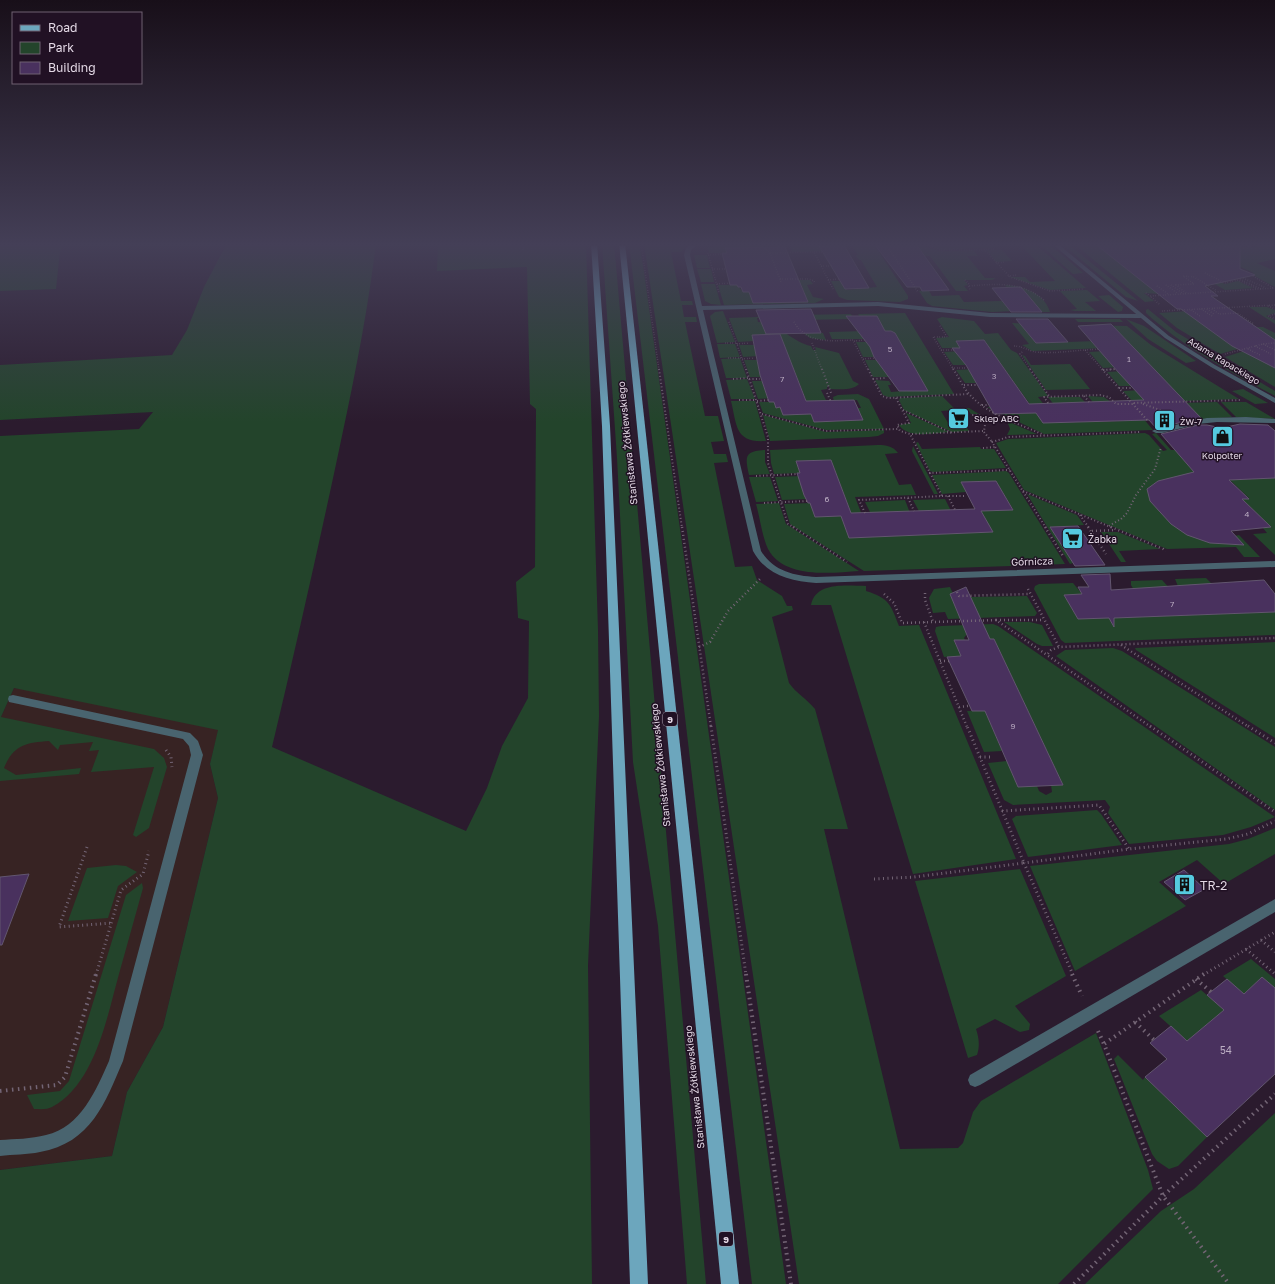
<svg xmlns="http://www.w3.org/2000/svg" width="1275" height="1284" viewBox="0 0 1275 1284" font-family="'Golos Text',sans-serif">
<rect width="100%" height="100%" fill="#2b1b2e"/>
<path fill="#372323" d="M14,688L222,716L210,764L218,798L163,1027L127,1092L112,1156L0,1170V719Z"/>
<g fill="#23442b">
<path d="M0,243H64L60,251L56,289L0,291Z"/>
<path d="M227,243H376C367,319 351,394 335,469C315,562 294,655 272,747L466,831L487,788L502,746L528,698L529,621L518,618L516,582L535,567L536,409L530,404L527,267L437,271L438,243H586L598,630L599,716L588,966L592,1284H0V1170L112,1156L127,1092L163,1027L218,798L210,764L218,730L14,688L1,717L154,749L164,758L167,767L149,828L136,837L133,835L154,767L91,772L99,750L89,751L93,742L60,745L58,750L49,741C26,743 14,744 4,768L16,775L81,768L79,774L0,781V436L139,429L153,412L0,420V365L172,355L187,330L204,287Z"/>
<path d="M602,243H614L706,1284H687L658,926L633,762L617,458Z"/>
<path d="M629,243H639L643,265L786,1284H752Z"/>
<path d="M644,243H688L681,252H671L681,301H692L693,305H682L684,317H696L697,322H685L705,416H718L724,441L711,442L714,454H726L728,462L714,463L735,567L752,566L757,580L782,596L787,606H792L793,610L772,617L789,683C796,693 807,699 815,709L848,829H824L900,1149L958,1148L963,1143L973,1112L981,1101L1096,1033L1148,1170L1153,1189L1058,1284H799Z"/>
<path d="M725,243H757L768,254L754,258L750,247L726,248L727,253H709L708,248Z"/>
<path d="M840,243H873L908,296V299L900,302L847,300L839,297L831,281H844L847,290L877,287L861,260H859L856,256L858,255L852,245H841Z"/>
<path d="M886,243H921C931,254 960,251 973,250L978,256H967L985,278H996L992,280H964L968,285L964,286L968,291H956L930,256H906L899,261Z"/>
<path d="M925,243H935L936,244L995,243L999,247L941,250Z"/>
<path d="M1019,243H1034L1086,288L1050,290L1010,277H1025L1030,282L1055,281Z"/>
<path d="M1038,243H1048L1083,273L1073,274Z"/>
<path d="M1061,243H1067L1138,301L1126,297Z"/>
<path d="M1073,243H1094L1096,244L1178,243L1187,250L1263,246L1269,243H1275V259L1257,263L1275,271V287L1251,274L1254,273L1223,259L1163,294L1144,293L1154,301L1145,302Z"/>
<path d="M791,246H828L830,251L792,252Z"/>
<path d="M987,250H1002L1012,261L996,262Z"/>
<path d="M694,255H707L710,268H697Z"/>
<path d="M697,269H711L714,282H701Z"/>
<path d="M1208,276L1225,284L1238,281L1253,288L1225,290L1208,280Z"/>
<path d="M783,280H810L813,284L807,285L813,297L824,299L815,303L724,305L718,285H737L743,292L805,294L801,284H785Z"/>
<path d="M701,284H715L721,305L711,304L705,301Z"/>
<path d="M1005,285C1023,286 1044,293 1050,312H1040L1034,310L992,312L932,306L927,303L919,291H929L932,296L959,295L964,302L1032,300L1023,290H1009Z"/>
<path d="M1087,290L1100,301L1085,302L1096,311H1075L1070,310L1077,309L1060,291Z"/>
<path d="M1109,295L1123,307L1122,311L1118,312L1098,296Z"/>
<path d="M1249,307H1267L1275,310V313L1266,316L1275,320V324Z"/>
<path d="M1148,309L1176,332L1275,391V396C1231,372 1183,347 1146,313V310Z"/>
<path d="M723,311L735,342L717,343L710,316L715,312Z"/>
<path d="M1190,311L1255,327H1263L1275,333V342L1259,343L1220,354L1177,328L1159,313Z"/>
<path d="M905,313L954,394L888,397L883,395L875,380L889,381L891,385H888L891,392L927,389L915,368H912L913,364L895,333L891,331H881L882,325L879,319H861L858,314Z"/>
<path d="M851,314L854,319L801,320L806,333H823L826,340L810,338L799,330V315Z"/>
<path d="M780,316L757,318L758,322C779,323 792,342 811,346L813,350H816L815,347L839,353L853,381L859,384C852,391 840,389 830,389L829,386L827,387V389L821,390L828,404L808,405L795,372L792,371L780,334L752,335L754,341L738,342L729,318Z"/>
<path d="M942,317L974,321L985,334L998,333L1011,350L1017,353L1048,396L1038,397L1046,407H1032L984,340L956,341L960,348H942L936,338L949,337L937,319Z"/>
<path d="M1075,319H1120L1123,322H1078Z"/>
<path d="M1126,319L1144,326L1196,361L1186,363L1148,339Z"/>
<path d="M1012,323L1035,324L1036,343L1098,341L1104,348L1032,351L1022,345L1029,344Z"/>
<path d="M1080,325L1127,326L1151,345L1239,399L1134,403L1123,391L1142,390Z"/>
<path d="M866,331L870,339H832L829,332Z"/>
<path d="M856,342H871L874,357H863Z"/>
<path d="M717,344H735L740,357L720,358Z"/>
<path d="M739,345H755L759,356L743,357Z"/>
<path d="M1247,350L1275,368V387L1225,357Z"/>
<path d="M963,351L972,365H953L944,352Z"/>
<path d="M1107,351L1121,367L1103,368L1089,352Z"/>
<path d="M1022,355L1025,356L1031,365L1070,364L1090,389L1046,390Z"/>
<path d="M740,358L747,378H726L721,359Z"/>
<path d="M744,360H760L766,377H750Z"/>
<path d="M865,360H881L890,377H873Z"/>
<path d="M974,369L984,383H965L956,370Z"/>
<path d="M1125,371L1138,386H1119L1107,372Z"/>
<path d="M747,379L755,399H731L726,380Z"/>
<path d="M752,381H767L773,398L758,399Z"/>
<path d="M1243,389L1268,403L1255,404L1232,391Z"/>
<path d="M838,395L858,394L869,399L884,429L826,430L763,413L759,402H774L776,407H780L783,415L810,412L814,422L862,420L857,408H861L857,400L834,402L833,397Z"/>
<path d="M942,396L955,409L969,408L979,414H971L967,409L941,411L950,426H966L969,431L952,432L904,410L899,400L900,398Z"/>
<path d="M1088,396L1104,397L1115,405H1132L1153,430L1044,434L987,407H999L1004,414L1036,413L1043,423L1125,421L1095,405Z"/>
<path d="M1048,397H1080L1085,402L1055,406Z"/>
<path d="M731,401H755L766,441C735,443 737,426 731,401Z"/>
<path d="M1217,402L1232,417L1195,420L1146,404Z"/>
<path d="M1221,402H1246L1275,419L1236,417Z"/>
<path d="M906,413L949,432C934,433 908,439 899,425L911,423Z"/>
<path d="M763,415L826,432L884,430V433L878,436L869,437L770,441Z"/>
<path d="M1007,421L1009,422L1037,434L1007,435L1010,429Z"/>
<path d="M1145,433L1149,435L1163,451L1167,450L1152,434L1156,433L1171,450H1175L1195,473L1158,481L1147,489L1235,536L1239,535L1260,557H1244L1236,547L1167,549L1024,490L996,443L1008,439Z"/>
<path d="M918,442L922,449L980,447L981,449H994L1006,468L933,472L930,471L916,443Z"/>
<path d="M878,445C886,445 893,446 898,453L885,454L899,485L911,484L916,495L855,497L862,515H852L831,460L796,461L800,473L774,474L771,463L770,450Z"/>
<path d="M913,446L938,494H934L912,451Z"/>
<path d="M765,450V462L770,474L749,475C745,457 744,451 765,450Z"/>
<path d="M1006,471L1009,473L1065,564L864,571L790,524L784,504L810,503L815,517L841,516L849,538L992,532L981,511L1013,509L996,481L961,482L966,492L942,494L932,475Z"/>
<path d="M801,476L809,499L782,500L775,477Z"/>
<path d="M749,477H770L778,501L756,502Z"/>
<path d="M1275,478V555L1253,534L1267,533L1263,528L1271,527L1242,499L1249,498L1230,480Z"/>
<path d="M1027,494L1077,515L1084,525L1050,527L1073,563L1070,564Z"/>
<path d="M945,499L951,511L920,513L913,500Z"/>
<path d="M905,500L910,513L871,514L865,502Z"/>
<path d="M779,503L786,524L859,571C831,573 784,579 768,549C762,536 760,518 756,504Z"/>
<path d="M1101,532H1118L1160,549L1119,551L1126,562H1121Z"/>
<path d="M1206,578L1217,589L1180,591L1175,579Z"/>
<path d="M1162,580L1172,591L1135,592L1131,585V581Z"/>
<path d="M1073,583L1082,594L1064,595L1078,619L1275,612V635L1065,643L1061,640L1034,589L1035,586L1039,584Z"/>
<path d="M866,586V591C889,598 891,605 899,626L919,625L1016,859L913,874L831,605H811C816,581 847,586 866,586Z"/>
<path d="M950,587L955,598H952L957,611L970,597L1027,596L1037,613L1035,616L948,619L945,612L933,613L929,598L934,589Z"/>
<path d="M1004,622H1030L1042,625L1053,646H1042L1037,644Z"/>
<path d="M993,624L998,626L1275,817L1251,827L1223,835L1129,844L1108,813L1110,807L1105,800L1013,805L1004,800L988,763L1007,761L1018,787L1037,786L1039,791L1046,795L1052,792L1051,785H1063L994,639L982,640L967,634L964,638L965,640L954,641L961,656L944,657L935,631L936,627L941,626Z"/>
<path d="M1275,642V738L1136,650L1135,648Z"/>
<path d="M1113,648L1122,651L1275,747V810L1056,656L1065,650Z"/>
<path d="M967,711H985L1002,751L984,752Z"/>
<path d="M1097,810L1101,814L1122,845L1028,857L1012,819L1016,816Z"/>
<path d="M1275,828V854L1224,884L1197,860L1159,882L1186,906L1075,971L1030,866L1229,844L1248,839Z"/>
<path d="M116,865L126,866L137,872L118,886L108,918L68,921L87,868Z"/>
<path d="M1020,869L1066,976L1015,1006L1030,1024L1029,1030L1020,1032L995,1019L976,1029C979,1038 980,1046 977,1055L968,1058L915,881Z"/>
<path d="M142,883L143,888C135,917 127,945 119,974C107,1017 95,1084 52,1107C47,1110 39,1109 34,1109L27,1095L60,1091L69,1081L126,895Z"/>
<path d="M1251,959L1275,979V988L1262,977L1244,994L1223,976Z"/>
<path d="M1201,990L1224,1010L1187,1041L1159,1016Z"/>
<path d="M1118,1055L1143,1080L1145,1077L1207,1137L1178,1166L1169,1169L1157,1161L1152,1154L1114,1059Z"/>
<path d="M1275,1113V1284H1085L1161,1211L1194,1189Z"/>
</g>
<g fill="#49315e" stroke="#62566f">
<path d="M1094,243H1240V269L1255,275L1205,286L1218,296H1211L1275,340V368L1232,346L1181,309H1177Z"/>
<path d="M916,244L949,290L922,291L920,287H907L875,245Z"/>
<path d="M844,245L869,288L845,289L819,246Z"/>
<path d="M785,247L808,302L753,303L749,292H743L741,287H738L737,285H730L722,253H727L725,248Z"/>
<path d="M1021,287L1042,312H1011L992,288Z"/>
<path d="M811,309L821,333L766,334L756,310Z"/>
<path d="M846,316H877L885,331H891L895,333L928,391H899L874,357L870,347Z"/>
<path d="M1016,319H1048L1068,342L1036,343Z"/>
<path d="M1111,324L1201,418L1156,428L1149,420L1043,423L1036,413L994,414L966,365L952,348H960L956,341L984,340L1029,404L1144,400L1119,373L1078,326Z"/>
<path d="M780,334L806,401L854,400L863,420L814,422L811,414L783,415L780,407L776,408L774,402H769L760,375L752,335Z"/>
<path d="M1240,424L1268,425L1275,431V478L1229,480L1249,499H1242L1271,527L1231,531L1244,545L1210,543L1187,535L1171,524L1150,501L1147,489L1158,481L1194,472L1161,434L1198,425H1207L1222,428Z"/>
<path d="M831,460L851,513L975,509L961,482L996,481L1013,510L981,511L993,532L849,538L841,516L815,517L810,503H808L804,495L797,473H800L796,461Z"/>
<path d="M1078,526L1105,565L1075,566L1050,527Z"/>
<path d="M1110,574L1111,590L1264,580L1275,594V612L1114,618V627L1109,618L1078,619L1064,595L1082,594L1078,587H1089L1081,575Z"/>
<path d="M966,587L990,639H994L1063,785L1018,787L985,711H972L947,657L961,656L954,640H969L950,594Z"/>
<path d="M1184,870L1205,889L1185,900L1164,882Z"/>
<path d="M29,874L2,945H0V877Z"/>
<path d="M1262,977L1275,988V1074L1207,1137L1145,1077L1167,1059L1150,1043L1171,1026L1187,1041L1224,1010L1207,995L1227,979L1244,994Z"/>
</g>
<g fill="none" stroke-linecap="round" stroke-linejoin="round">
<g stroke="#736575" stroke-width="1.5" stroke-dasharray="0.5 2" stroke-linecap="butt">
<path d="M641,243L659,370"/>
<path d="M759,243L770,253L814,252L833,289"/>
<path d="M885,243L918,292"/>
<path d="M923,243L940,250H985"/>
<path d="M1180,243L1188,249L1261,246L1265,243"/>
<path d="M711,246L722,243"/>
<path d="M994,249H984L1010,277L1050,291L1084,289"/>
<path d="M523,250L524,243"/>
<path d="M814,252H824"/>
<path d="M708,253L719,293"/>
<path d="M770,253L781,282"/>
<path d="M708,255L721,254"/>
<path d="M996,263L1006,262"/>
<path d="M821,266H832"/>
<path d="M712,269H726"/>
<path d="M1205,273L1225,283L1238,280L1258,289"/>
<path d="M1008,276L1017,275"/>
<path d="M1253,276L1273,288"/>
<path d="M1243,278L1266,288"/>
<path d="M780,279H809L814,281L815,284"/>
<path d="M1240,279L1261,289"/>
<path d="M828,280L839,279"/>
<path d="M965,280L970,285"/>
<path d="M717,284L730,283"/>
<path d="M1166,285L1177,293"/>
<path d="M1171,285L1182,293"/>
<path d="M1157,286L1168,294"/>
<path d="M970,289L968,286C995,284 1022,281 1044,300"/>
<path d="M1146,293L1150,296"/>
<path d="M1186,293L1176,285L1194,284L1183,276L1194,277L1217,291"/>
<path d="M1159,304L1150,296L1275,288"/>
<path d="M1268,306L1275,309"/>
<path d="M1201,309L1212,316"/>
<path d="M1207,309L1215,315"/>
<path d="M1212,309L1219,314L1237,313L1254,324"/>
<path d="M1191,310L1200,316"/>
<path d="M1162,311L1275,305"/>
<path d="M1275,314L1268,316L1275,319"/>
<path d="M729,322L746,370"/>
<path d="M794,322C807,344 830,341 853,340L868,370"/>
<path d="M940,326L947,337H933L954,370"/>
<path d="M854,341L865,340"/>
<path d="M725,343H736"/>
<path d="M812,343L822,370"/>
<path d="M737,344L749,343"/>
<path d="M1263,344L1275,350"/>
<path d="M1014,346C1022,346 1027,350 1035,352C1051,354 1069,351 1085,350L1103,370"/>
<path d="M1255,346L1271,354"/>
<path d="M1248,349L1260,355"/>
<path d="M941,350H954"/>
<path d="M1085,350L1098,349"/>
<path d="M1022,352L1020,354L1031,370"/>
<path d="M1225,354L1263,344L1275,343"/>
<path d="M728,358H741"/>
<path d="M742,359L754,358"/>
<path d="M863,359L875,358"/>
<path d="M952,368H965"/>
<path d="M1104,370L1116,369"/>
</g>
<g stroke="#736575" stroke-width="2" stroke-dasharray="1 2.5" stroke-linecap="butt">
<path d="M659,369L682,528"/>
<path d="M746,369L768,437V463L788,524L795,528"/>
<path d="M822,369L831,393"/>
<path d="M868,369L882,396L888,398L969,394"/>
<path d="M953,369C959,377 963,388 970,395C988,415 1020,424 1044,435"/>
<path d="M1030,369L1049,396"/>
<path d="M1102,369L1132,403"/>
<path d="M1103,370L1116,369"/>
<path d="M733,379L749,378"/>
<path d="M749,379H760"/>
<path d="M873,379L885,378"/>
<path d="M964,385H976"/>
<path d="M1119,388H1133"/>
<path d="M827,393L831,402"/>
<path d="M1084,396L1089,402"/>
<path d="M896,398L909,423L897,425L900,431L910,434L984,431L986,419L979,415H971"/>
<path d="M739,400H756"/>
<path d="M757,401L769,400"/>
<path d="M1048,403L1044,397L1100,395L1109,397L1116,404H1132"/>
<path d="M1143,404L1166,412"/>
<path d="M982,405H989"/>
<path d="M903,410L952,433"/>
<path d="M762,414L826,431L898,429"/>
<path d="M1147,420L1132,403L1241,400"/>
<path d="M984,432L992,442"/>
<path d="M983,448L995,447"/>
<path d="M929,473L1010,470"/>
<path d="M756,476L798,474"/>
<path d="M1023,491L1113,528"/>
<path d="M942,496H965"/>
<path d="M948,496L955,510"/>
<path d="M908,498L914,511"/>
<path d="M764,503L807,501"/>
<path d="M865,513L859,500L942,496L910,434"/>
<path d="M1080,515L1089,528"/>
<path d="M1109,526L1121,519L1127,513L1136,495L1155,469L1161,447"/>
<path d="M1046,528L992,442L1008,437L1141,432"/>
</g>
<g stroke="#736575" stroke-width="2.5" stroke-dasharray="1 3" stroke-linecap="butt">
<path d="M682,527L711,727"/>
<path d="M793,527L847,562"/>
<path d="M1045,527L1063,556"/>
<path d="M1088,527L1106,554"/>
<path d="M1111,527L1163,549L1165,552"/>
<path d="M1092,531L1116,530"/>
<path d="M1028,589L1059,647"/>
<path d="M957,592L959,596L1030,594"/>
<path d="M925,593V600L933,622"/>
<path d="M884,594L894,603L902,623L996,620L1047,655"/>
<path d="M996,620H1044"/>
<path d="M924,622L967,727"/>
<path d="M1121,645L1249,727"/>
<path d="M699,647L710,642L728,611L760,579"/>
<path d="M940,661H949"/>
<path d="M959,707L968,706"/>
<path d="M1151,727L1047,655L1051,650L1059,647L1275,638"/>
</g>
<g stroke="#736575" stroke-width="3" stroke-dasharray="1 3.5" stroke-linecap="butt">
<path d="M711,726L746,975"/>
<path d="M1150,726L1275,812"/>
<path d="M1248,726L1275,743"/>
<path d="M166,750L171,757L172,767"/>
<path d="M980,757H990"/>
<path d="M1002,811L1099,805L1129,849"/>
<path d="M87,847L59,927L112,923"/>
<path d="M874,879L914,877L1024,863L967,726"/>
<path d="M1261,940L1275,952"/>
<path d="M1246,949L1275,974"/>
<path d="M96,975L121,890L143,874L149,851"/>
<path d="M1073,975L1024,863L1129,849L1226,839L1248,834L1275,821"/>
<path d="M1203,975L1275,932"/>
</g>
<g stroke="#736575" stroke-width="4" stroke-dasharray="1.5 4.5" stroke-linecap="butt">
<path d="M746,974L791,1284"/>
<path d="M1072,974L1082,996"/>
<path d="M1204,974L1104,1044L1163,1196L1229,1284"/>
<path d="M1196,979L1211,992"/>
<path d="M1135,1022L1154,1040"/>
<path d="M1098,1031L1104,1044"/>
<path d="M0,1091L57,1085L65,1077L96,974"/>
<path d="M1074,1284L1163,1196L1275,1094"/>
</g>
<g fill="#49646f" fill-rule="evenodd">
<path d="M693,243H699L691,250L690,255L702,306L878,302L990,313L1140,314L1143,316L1140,318L990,317L878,306L703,310L761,551C773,571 794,576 816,577L1275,561V567L816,583C790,581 766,575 753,551L684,255L686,248Z"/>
<path d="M13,695L190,733L198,741L203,755L123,1061C105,1103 91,1143 40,1152C27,1155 13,1154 0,1156V1140C15,1139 31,1139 46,1135C81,1127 96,1090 109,1061L191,755L189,746L183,739L9,702L8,699L9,696Z"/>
<path d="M1275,899V912L980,1085L975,1087L970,1085L968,1080L970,1075Z"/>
</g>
<path fill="#49646f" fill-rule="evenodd" d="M1246,417L1275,419V423L1217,422L1198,424L1162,433H1156L1152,431L1156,429L1207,418Z"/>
<path fill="#49646f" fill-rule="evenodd" d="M1051,243H1057L1169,336L1215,365L1275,398V403L1211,367L1165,338Z"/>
<g fill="#6ca6bd" fill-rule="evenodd">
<path d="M591,243H597L610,426L648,1284H630L602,426Z"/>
<path d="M619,243H625L739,1284H721Z"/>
</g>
</g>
<linearGradient id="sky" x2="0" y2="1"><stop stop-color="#180f19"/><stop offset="0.58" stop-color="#443f57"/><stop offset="1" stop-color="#443f57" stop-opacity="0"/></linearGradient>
<rect width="1275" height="422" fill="url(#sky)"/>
<defs>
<symbol id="supermarket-square" viewBox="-11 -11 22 22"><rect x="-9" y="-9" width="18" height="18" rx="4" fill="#55cadf" stroke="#211124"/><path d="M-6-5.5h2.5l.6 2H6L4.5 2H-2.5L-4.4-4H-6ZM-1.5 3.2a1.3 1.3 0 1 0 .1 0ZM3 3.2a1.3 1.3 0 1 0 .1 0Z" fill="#111"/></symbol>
<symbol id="building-square" viewBox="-11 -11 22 22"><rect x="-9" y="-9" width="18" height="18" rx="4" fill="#55cadf" stroke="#211124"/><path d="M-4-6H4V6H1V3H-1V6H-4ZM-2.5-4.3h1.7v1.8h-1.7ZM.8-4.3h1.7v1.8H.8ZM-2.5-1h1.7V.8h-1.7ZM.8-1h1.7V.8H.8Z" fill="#111"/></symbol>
<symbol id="shop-square" viewBox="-11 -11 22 22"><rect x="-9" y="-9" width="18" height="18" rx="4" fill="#55cadf" stroke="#211124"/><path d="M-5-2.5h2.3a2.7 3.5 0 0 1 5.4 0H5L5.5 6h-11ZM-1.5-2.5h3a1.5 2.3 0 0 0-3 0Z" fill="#111"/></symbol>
</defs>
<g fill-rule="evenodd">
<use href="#supermarket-square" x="946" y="406" width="25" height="25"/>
<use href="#building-square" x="1152" y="408" width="25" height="25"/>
<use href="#shop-square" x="1210" y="424" width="25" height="25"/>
<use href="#supermarket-square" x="1060" y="526" width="25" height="25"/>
<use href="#building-square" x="1172" y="872" width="25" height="25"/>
</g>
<g text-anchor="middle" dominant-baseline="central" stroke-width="3" stroke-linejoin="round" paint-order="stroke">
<g font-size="8" fill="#bcaec3">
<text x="890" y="349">5</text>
<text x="1129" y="359">1</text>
<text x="994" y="376">3</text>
<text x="782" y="379">7</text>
<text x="827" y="499">6</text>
<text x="1247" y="514">4</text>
<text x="1172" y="604">7</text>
<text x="1013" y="726">9</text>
</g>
<g font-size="9" fill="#e3d8e5" stroke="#211124">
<text transform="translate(1224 361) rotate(31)">Adama Rapackiego</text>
</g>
<g font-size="9" fill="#e3d8e5" stroke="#211124" text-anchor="start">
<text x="974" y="418">Sklep ABC</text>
<text x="1180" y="421">ŻW-7</text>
<text x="1222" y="455" text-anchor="middle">Kolpolter</text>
</g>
<g fill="#211124" stroke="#a99cab" stroke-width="1">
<rect x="663" y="712" width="14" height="14" rx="3"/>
<rect x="719" y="1232" width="14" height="14" rx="3"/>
</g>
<g font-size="9" font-weight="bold" fill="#e3d8e5">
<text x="670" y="719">9</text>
<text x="726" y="1239">9</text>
</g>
<g font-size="10" fill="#e3d8e5" stroke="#211124">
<text transform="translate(627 443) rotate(-96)">Stanisława Żółkiewskiego</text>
<text transform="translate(1032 561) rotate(-2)">Górnicza</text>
<text transform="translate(660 765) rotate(-96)">Stanisława Żółkiewskiego</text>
<text transform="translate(694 1087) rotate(-96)">Stanisława Żółkiewskiego</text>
</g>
<g font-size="10" fill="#e3d8e5" stroke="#211124" text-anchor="start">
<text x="1088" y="539">Żabka</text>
</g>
<g font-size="10" fill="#bcaec3">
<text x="1226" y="1050">54</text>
</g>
<g font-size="12" fill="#e3d8e5" stroke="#211124" text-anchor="start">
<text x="1200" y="885">TR-2</text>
</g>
</g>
<rect x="12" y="12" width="130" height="72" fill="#211124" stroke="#6f6171"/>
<rect x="20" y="25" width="20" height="6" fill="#6ca6bd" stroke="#6f6171"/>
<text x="48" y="32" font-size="12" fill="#e3d8e5">Road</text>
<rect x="20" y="42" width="20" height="12" fill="#23442b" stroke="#6f6171"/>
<text x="48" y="52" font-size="12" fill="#e3d8e5">Park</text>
<rect x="20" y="62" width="20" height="12" fill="#49315e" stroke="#6f6171"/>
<text x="48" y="72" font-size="12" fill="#e3d8e5">Building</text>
</svg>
